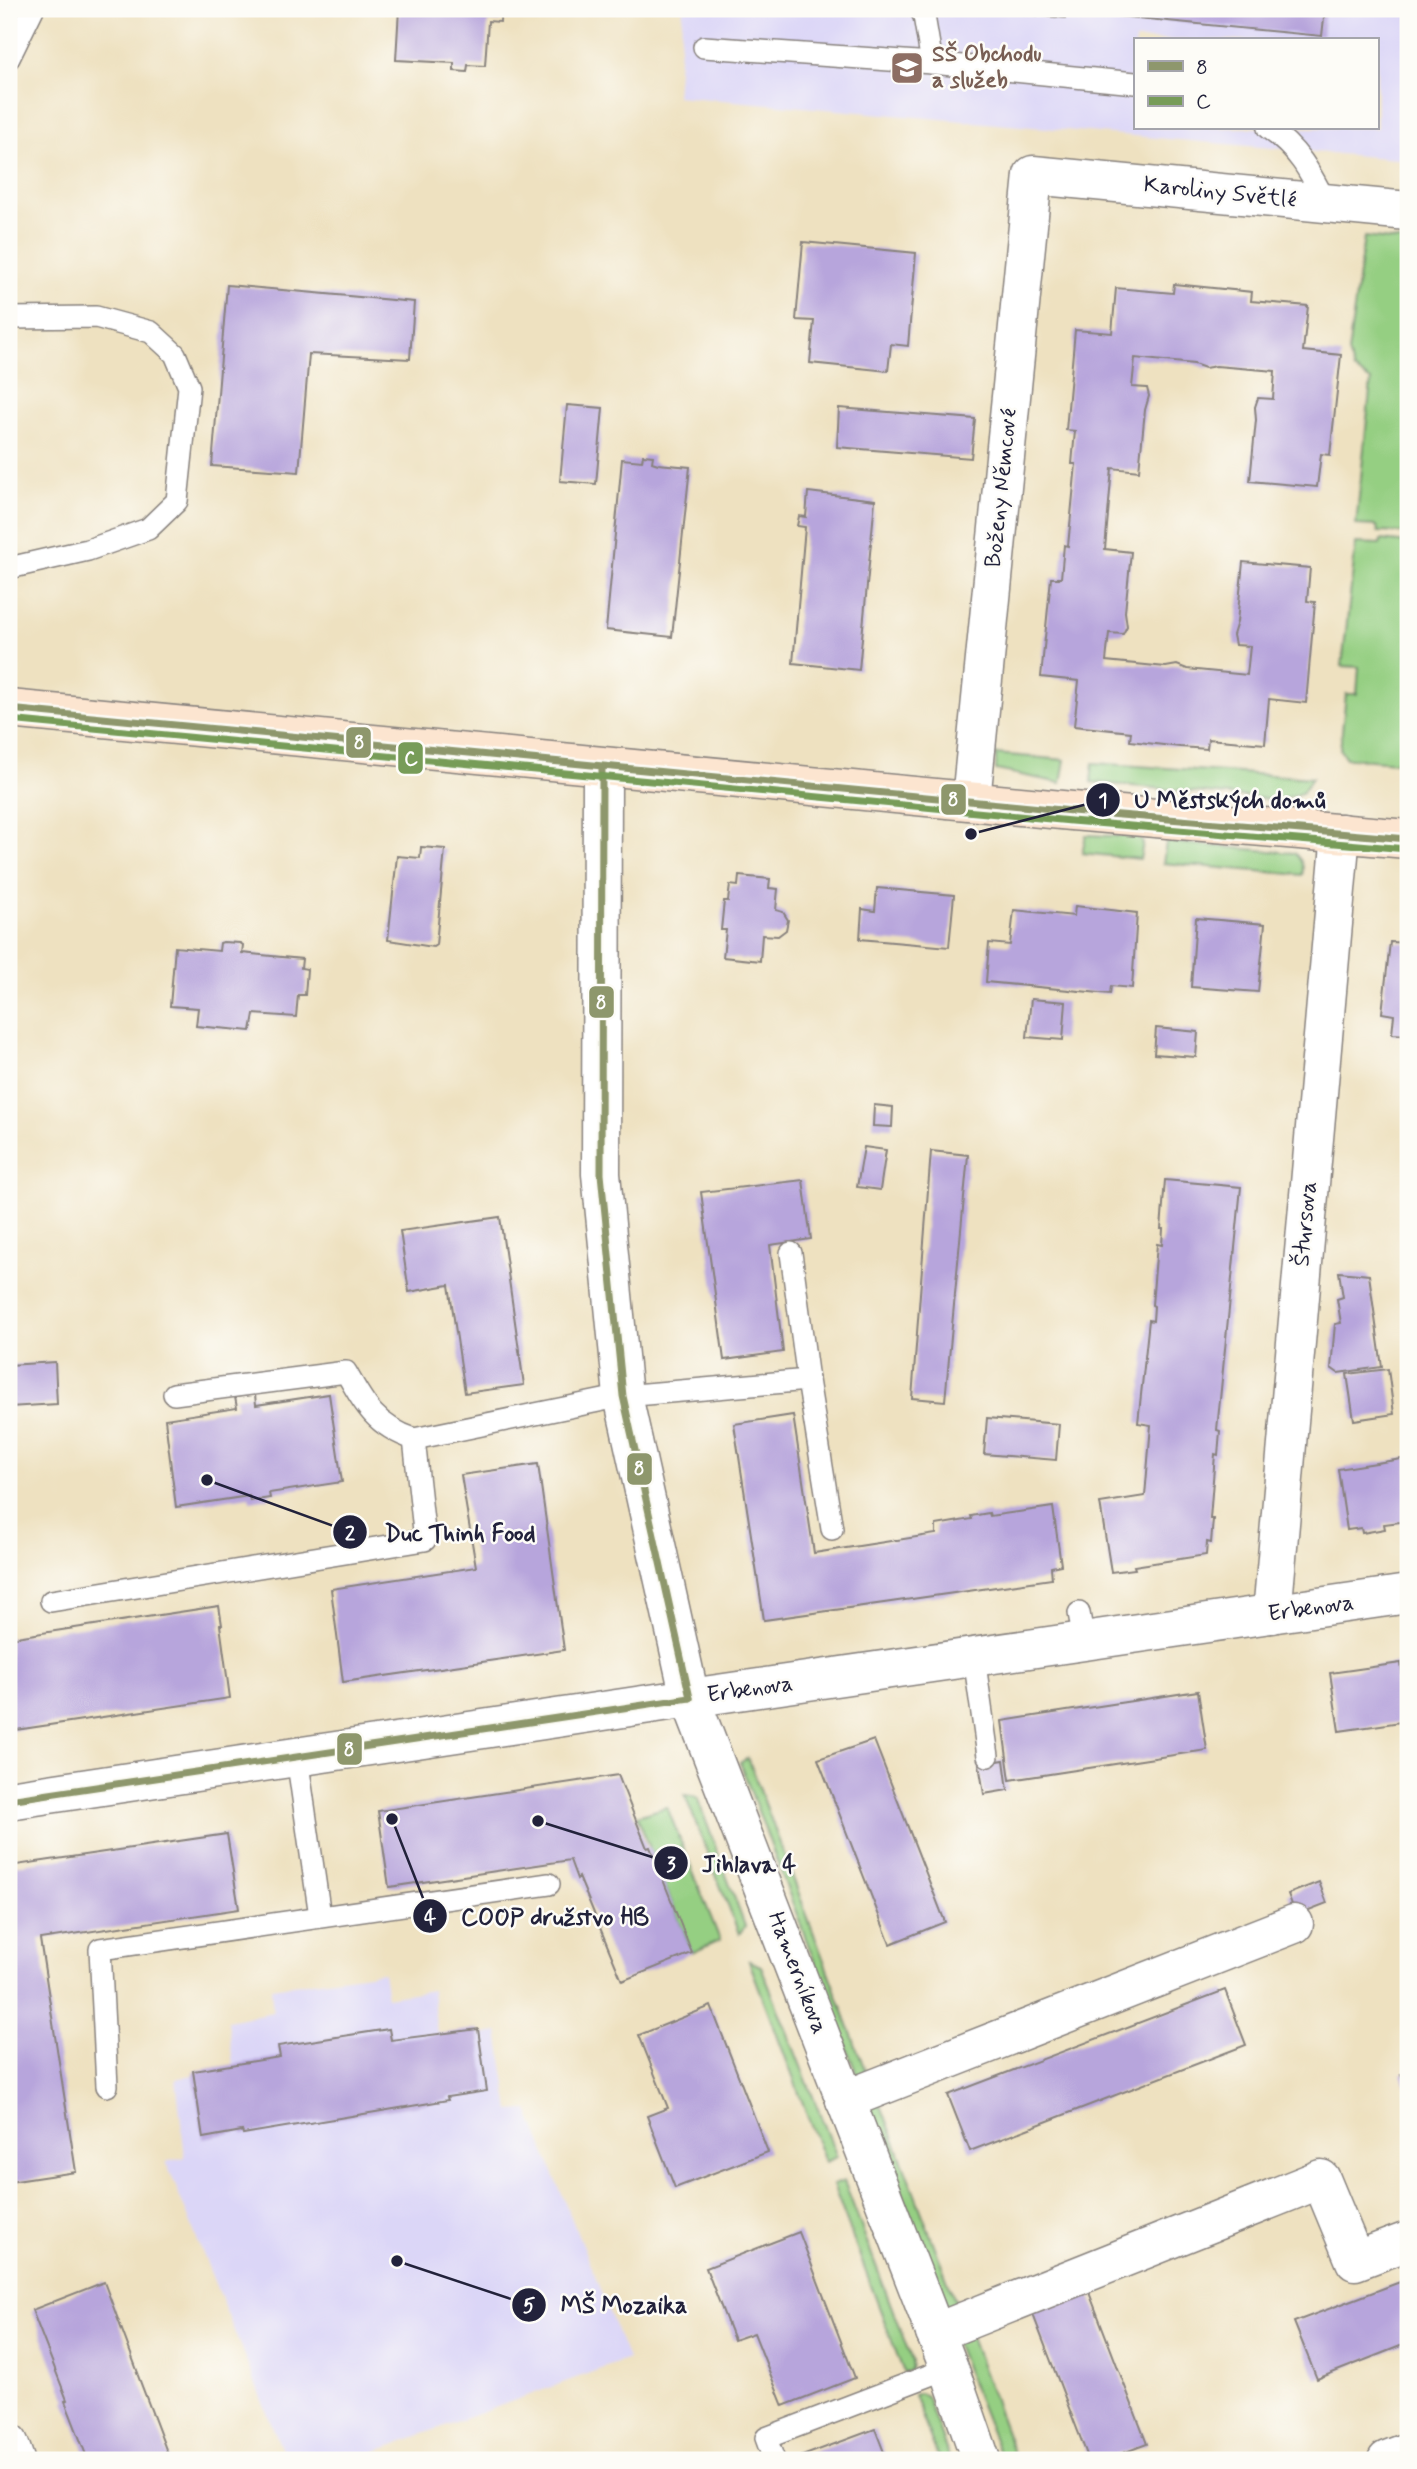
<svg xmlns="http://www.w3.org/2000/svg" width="1417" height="2469" viewBox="0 0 1417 2469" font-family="Mynerve,sans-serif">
<rect width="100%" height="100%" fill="#fdfcf7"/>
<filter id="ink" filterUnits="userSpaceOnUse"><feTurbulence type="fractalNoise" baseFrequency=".0143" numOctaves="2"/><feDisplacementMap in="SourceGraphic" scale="14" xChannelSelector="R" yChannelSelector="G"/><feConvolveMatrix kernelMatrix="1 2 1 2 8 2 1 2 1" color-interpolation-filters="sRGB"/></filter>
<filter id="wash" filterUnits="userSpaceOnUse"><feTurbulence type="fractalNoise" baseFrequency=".00686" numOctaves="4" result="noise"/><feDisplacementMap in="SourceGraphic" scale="28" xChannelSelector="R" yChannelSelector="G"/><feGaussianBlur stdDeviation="1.57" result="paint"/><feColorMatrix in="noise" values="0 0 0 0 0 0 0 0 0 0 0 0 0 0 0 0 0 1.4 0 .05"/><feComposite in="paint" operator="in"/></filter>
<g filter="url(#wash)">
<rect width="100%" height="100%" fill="#eee1c0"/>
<g fill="#dbd6f7" fill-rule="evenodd">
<path d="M683,9H1408V160L676,96ZM1135,40H1377V128H1135Z"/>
<path d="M383,1972L387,1997L432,1990L437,2033L442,2032V2034L478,2029L480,2035L498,2032L510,2111L528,2110L628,2359L352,2460H286L166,2162L185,2157L176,2079L233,2065L228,2021L273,2012L271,1988Z"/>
</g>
<g fill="#95cf82" stroke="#5c785e" stroke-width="2">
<path d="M1364,237L1408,242V533L1378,532L1377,526L1356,525L1371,381L1354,370L1348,353Z"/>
<path d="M1381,540L1408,543V763L1346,758L1340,750L1346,694H1357L1359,667L1342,666L1356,543L1380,544Z"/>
<path d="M996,754L1065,760L1061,783L996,770Z"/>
<path d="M1093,763L1312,778L1302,793L1279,800L1091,782Z"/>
<path d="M1086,835L1138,837L1143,843L1140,859L1082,853Z"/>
<path d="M1166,842L1294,853C1301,859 1305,866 1302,875L1163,863Z"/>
<path d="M748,1758L868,2078L857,2075L740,1763Z"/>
<path d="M685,1795L697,1797L745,1926L739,1934Z"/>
<path d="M667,1807L720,1940L692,1953L637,1816Z"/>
<path d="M749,1961L761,1966L837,2157L825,2162Z"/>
<path d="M879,2100L960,2313L950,2312L945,2302L868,2107Z"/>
<path d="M844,2181L912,2361L911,2370L904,2373L833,2185Z"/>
<path d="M968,2329L1016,2460H1002L955,2342Z"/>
<path d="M919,2393L926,2396L950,2460H939L914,2395Z"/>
</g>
<g id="blocks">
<g fill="#b7a5dc">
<path d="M399,9H501L500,22L488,21L485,66L468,65L467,72L454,71V63L396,60Z"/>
<path d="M989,9H1325L1322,36L1066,11L1065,18L989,11Z"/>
<path d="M803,242L916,253L908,346L891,344L888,371L810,363L814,321L796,320Z"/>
<path d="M1174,284L1252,292L1251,301L1308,306L1303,351L1341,355L1330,455L1321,454L1317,487L1250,481L1256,420L1255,407L1258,398L1273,399L1275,371L1216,366L1205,368L1194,364L1135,358L1132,387L1147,388L1149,396L1145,410L1139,471L1112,468L1105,549L1131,552L1125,612L1127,626L1123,634L1109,633L1106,661L1166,667L1177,665L1187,669L1247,675L1250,646L1235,645L1233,635L1237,622L1243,562L1310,568L1307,601L1315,602L1306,703L1269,699L1265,744L1208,739L1207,749L1180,747L1130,741L1131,732L1074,726L1079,681L1041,677L1051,578H1061L1064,545L1068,546L1076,464H1072L1075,431L1066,430L1075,330L1112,333L1116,288L1173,293Z"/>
<path d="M227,285L414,302L410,359L309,354L299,472L212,466Z"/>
<path d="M567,405L603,408L596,484L560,481Z"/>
<path d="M839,408L975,419L971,458L837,447Z"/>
<path d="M643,455L653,456L652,462L658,464L690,467L672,637L606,630L622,459L642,461Z"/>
<path d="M808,492L875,500L859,670L793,663L805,527L797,526L799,516L806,517Z"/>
<path d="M421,847L445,849L436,945L433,947L388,940L397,856L420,858Z"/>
<path d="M739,876L770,879L769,888L778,889L776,910L783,912L788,920L786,930L778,936L762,935L760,961L723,957L726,930H721L724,901H728L730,885L738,886Z"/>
<path d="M877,888L954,895L949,947L860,939L862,909L875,911Z"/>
<path d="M1075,906L1137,913L1132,988L1111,986L1110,994L986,982L989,943L1010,945L1014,910L1074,916Z"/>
<path d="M1196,918L1265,924L1258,992L1191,987Z"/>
<path d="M223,942L240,943L243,945L242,953L302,959L301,968L307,969L305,995H298L296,1017L254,1014L251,1031L196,1026L198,1008L170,1006L175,947L219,951L220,943Z"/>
<path d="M1390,942L1408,943V1035L1392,1034L1394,1015L1382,1013Z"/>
<path d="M1031,999L1066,1002L1063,1040L1027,1037Z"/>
<path d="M1156,1028L1198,1032L1196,1057L1154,1054Z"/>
<path d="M874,1105L893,1107L892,1127L873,1126Z"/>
<path d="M864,1147L886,1150L880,1190L857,1187Z"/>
<path d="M931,1151L968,1155L945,1401L912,1398Z"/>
<path d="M803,1180L811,1239L770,1245L783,1352L724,1360L701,1192Z"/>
<path d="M1165,1180L1241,1187L1217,1430L1220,1431L1218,1455L1215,1454L1210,1519H1213L1211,1543L1207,1542L1206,1555L1134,1566L1135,1569L1111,1572L1100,1503L1145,1496L1151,1425L1138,1423L1149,1320L1153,1321L1154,1306L1152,1305L1157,1244L1162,1245L1163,1229H1161Z"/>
<path d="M500,1217L524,1385L465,1393L449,1285L409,1292L400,1231Z"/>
<path d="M1339,1272L1369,1275L1382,1367L1338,1373L1331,1368L1335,1324L1341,1323L1337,1299L1343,1297Z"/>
<path d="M55,1362L57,1404L9,1407V1365Z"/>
<path d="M1388,1369L1394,1414L1354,1420L1347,1374Z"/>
<path d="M255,1394L256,1405L329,1394L342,1482L269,1493L270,1498L250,1501L249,1496L176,1507L165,1419L237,1408L235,1397Z"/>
<path d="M793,1415L814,1553L936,1534V1525L972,1519L971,1516L989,1513L990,1516L1053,1507L1061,1565L1051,1567L1052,1579L764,1620L734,1424Z"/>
<path d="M987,1418L1059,1424L1056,1460L984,1454Z"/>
<path d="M1408,1458V1521L1384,1524L1385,1529L1362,1533L1361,1528L1347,1530L1338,1469Z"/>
<path d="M538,1464L564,1650L343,1682L331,1589L476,1567L461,1475Z"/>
<path d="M219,1606L222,1625H220L230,1698L9,1731V1638Z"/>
<path d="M1401,1663L1408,1721L1339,1731L1330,1673Z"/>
<path d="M1198,1691L1207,1750L1010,1780L1002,1721Z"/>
<path d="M874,1740L945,1922L890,1944L818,1759Z"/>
<path d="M1004,1760L1008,1790L984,1794L979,1764Z"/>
<path d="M618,1775L647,1848L650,1847L692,1953L622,1981L579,1877L577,1879L570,1860L389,1887L378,1811Z"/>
<path d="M227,1834L239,1909L40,1939L76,2172L9,2182V1866Z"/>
<path d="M1319,1882L1327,1903L1296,1915L1288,1894Z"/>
<path d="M1225,1990L1246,2045L970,2151L948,2095Z"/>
<path d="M711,2006L768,2152L675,2188L647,2116L668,2108L639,2035Z"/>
<path d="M389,2029L391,2040L478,2029L487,2091L447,2097L448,2100L243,2134L242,2131L203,2138L193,2071L280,2057L278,2046Z"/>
<path d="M1408,2071V2093L1401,2074Z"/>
<path d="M799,2232L855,2378L783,2406L754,2333L734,2340L706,2268Z"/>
<path d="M1408,2279V2343L1317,2379L1294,2322Z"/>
<path d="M104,2282L138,2373H137L170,2460H88L65,2401L67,2400L32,2310Z"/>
<path d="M1085,2282L1147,2444L1104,2460H1089L1029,2304Z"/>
<path d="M875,2429L887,2460H804L802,2456Z"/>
</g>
</g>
</g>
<g filter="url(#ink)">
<use href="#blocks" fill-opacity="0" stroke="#88827e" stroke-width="2"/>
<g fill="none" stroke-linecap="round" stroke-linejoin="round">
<defs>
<g id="service">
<path d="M920,9L924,16L932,63"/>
<path d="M704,47L932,63L1135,83"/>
<path d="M9,58L33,9"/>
<path d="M1268,128C1299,150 1309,170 1326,203"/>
<path d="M9,318L96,317L151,332L175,354L189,387L177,501L148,529L88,550L9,568"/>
<path d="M791,1253L808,1380L832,1529"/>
<path d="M174,1394L346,1372C365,1406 376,1426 414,1439L623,1396L808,1380"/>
<path d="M51,1601L425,1540L414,1439"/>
<path d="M1079,1613L1084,1641"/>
<path d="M974,1657L988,1756"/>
<path d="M297,1757L320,1916"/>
<path d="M107,2086L100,1949L549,1884"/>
<path d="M774,2460L766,2438L949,2368"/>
</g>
<g id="minor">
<path d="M971,800L1033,175L1408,211"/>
<path d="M1272,1614L1341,833"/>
<path d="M9,1800L690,1698L1408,1594"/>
<path d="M845,2100L1294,1924"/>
<path d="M935,2333L1321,2179L1355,2261L1408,2241"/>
<path d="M9,2443L15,2460"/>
<path d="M1387,2460L1408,2452"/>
</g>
<path id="tertiary" d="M602,767L601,1174L623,1396L690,1698L949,2368L981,2460"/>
<path id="secondary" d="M9,709L1072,811L1408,839"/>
</defs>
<use href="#service" stroke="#88827e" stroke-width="24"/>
<use href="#minor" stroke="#88827e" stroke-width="41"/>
<use href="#tertiary" stroke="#88827e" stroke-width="41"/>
<use href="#secondary" stroke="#88827e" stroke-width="41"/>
<use href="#service" stroke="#fff" stroke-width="21"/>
<use href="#minor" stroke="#fff" stroke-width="38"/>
<use href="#tertiary" stroke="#fff" stroke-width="38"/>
<use href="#secondary" stroke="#fce5d0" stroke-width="38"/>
<defs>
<g id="bus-1">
<path d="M9,709L1072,811L1408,839"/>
<path d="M602,767L601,1174L623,1396L690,1698"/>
<path d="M9,1800L690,1698"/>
</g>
<path id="bus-2" d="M9,720L1071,821L1407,849"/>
</defs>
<use href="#bus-1" stroke="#fdfcf7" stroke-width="12"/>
<use href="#bus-2" stroke="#fdfcf7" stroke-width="12"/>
<use href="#bus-1" stroke="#8e976c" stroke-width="7"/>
<use href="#bus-2" stroke="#779c58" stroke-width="7"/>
</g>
</g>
<defs>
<symbol id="university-square" viewBox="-11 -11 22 22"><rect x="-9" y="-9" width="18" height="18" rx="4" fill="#8d6e63" stroke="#fdfcf7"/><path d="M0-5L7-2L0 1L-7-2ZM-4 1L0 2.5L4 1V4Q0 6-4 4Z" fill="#fff"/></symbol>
</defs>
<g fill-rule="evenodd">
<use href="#university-square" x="888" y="49" width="38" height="38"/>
</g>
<g text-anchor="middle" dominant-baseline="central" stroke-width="5" stroke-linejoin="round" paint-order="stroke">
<g font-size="23" font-weight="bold" fill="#785e54" stroke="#fdfcf7" text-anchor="start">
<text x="932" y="55">SŠ Obchodu<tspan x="932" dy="26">a služeb</tspan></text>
</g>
<g font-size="23" fill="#22223b" stroke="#fdfcf7">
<text transform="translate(1220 193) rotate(6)">Karoliny Světlé</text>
<text transform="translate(1002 488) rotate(-84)">Boženy Němcové</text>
<text transform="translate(1306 1224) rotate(-85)">Štursova</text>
<text transform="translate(1311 1609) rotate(-8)">Erbenova</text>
<text transform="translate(750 1690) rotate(-8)">Erbenova</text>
<text transform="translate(797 1973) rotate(69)">Hamerníkova</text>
</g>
</g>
<path fill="none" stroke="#22223b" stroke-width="2.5" d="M971 834L1103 800M207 1480L350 1532M538 1821L671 1863M392 1819L430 1916M397 2261L529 2305"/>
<g fill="#22223b" stroke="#fdfcf7" stroke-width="2.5">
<circle cx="971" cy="834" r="7"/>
<circle cx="207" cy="1480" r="7"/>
<circle cx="538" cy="1821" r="7"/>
<circle cx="392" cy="1819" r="7"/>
<circle cx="397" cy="2261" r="7"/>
<circle cx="1103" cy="800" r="18"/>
<circle cx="350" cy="1532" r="18"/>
<circle cx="671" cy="1863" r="18"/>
<circle cx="430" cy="1916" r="18"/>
<circle cx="529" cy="2305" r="18"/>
</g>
<g font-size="21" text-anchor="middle" font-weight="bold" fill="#fff">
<text x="1103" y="807">1</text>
<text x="350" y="1540">2</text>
<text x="671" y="1871">3</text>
<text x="430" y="1924">4</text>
<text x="529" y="2312">5</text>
</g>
<g font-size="24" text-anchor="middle" font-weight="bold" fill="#22223b" stroke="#fdfcf7" stroke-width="5" stroke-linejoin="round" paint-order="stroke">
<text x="1230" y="808">U Městských domů</text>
<text x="460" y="1541">Duc Thinh Food</text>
<text x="749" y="1872">Jihlava 4</text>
<text x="555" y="1925">COOP družstvo HB</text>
<text x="624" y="2313">MŠ Mozaika</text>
</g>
<g stroke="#fdfcf7" stroke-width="2.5">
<rect x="345" y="726" width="27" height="33" rx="7" fill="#8e976c"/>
<rect x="397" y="741" width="27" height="34" rx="7" fill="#779c58"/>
<rect x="940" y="783" width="27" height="33" rx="7" fill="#8e976c"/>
<rect x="588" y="985" width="27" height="34" rx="7" fill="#8e976c"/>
<rect x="626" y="1452" width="27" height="34" rx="7" fill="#8e976c"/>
<rect x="336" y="1732" width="27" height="34" rx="7" fill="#8e976c"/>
</g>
<g font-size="19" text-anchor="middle" font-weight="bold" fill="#fff">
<text x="359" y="749">8</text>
<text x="411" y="765">C</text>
<text x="953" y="806">8</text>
<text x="601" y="1009">8</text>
<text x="639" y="1475">8</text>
<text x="349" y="1756">8</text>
</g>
<rect width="1417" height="2469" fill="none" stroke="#fdfcf7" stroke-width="35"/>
<rect x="1134" y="38" width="245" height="91" fill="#fdfcf7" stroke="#a5a5ac" stroke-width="2"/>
<rect x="1148" y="61" width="35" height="10" fill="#8e976c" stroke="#a5a5ac" stroke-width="2"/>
<text x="1196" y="74" font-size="21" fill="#22223b">8</text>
<rect x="1148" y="96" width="35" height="10" fill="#779c58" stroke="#a5a5ac" stroke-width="2"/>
<text x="1196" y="108" font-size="21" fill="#22223b">C</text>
</svg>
